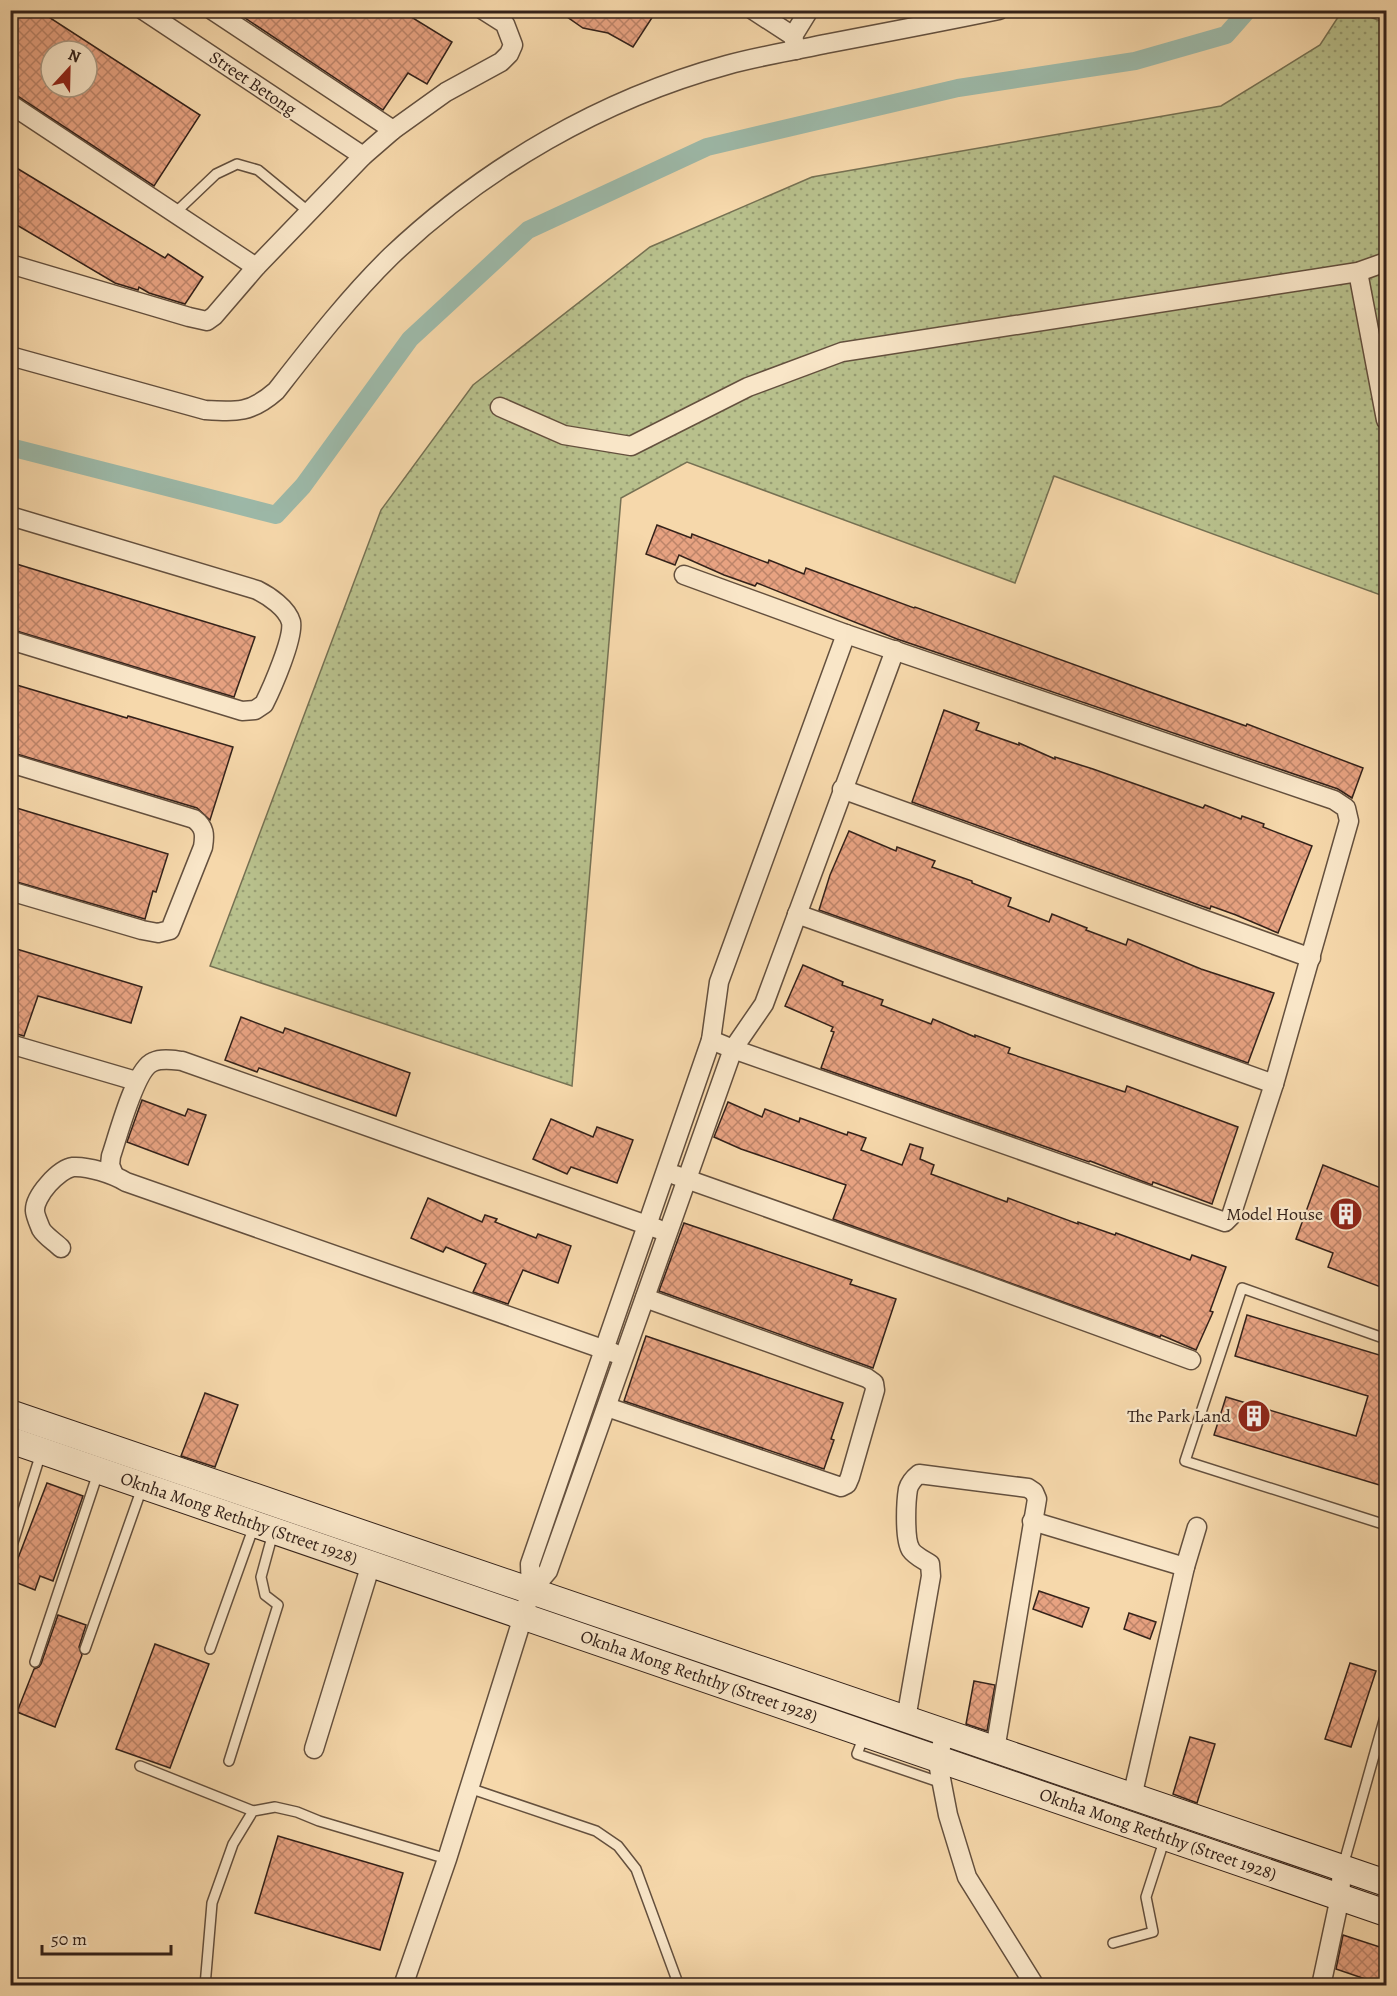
<svg xmlns="http://www.w3.org/2000/svg" width="1397" height="1996" viewBox="0 0 1397 1996" font-family="Alegreya,serif">
<defs>
<pattern id="grass-dots" width="8" height="8" patternUnits="userSpaceOnUse" patternTransform="scale(1.5)"><rect width="8" height="8" fill="#b8c08c"/><path d="M2 2h.1M6 6h.1" fill="none" stroke="#969c72" stroke-width="1.8" stroke-linecap="round"/></pattern>
<pattern id="building-cross-hatch" width="8" height="8" patternUnits="userSpaceOnUse" patternTransform="scale(1.5)"><rect width="8" height="8" fill="#e7a281"/><path d="M0 0l8 8M0 8l8-8" fill="none" stroke="#bc8469"/></pattern>
</defs>
<rect width="100%" height="100%" fill="#f6d8ab"/>
<filter id="stains"><feTurbulence type="fractalNoise" baseFrequency=".00333" numOctaves="4"/><feColorMatrix values="0 0 0 0 .2 0 0 0 0 .09 0 0 0 0 .02 0 0 0 .5 -.17"/></filter>
<radialGradient id="worn" r=".72"><stop offset=".6" stop-color="#630" stop-opacity="0"/><stop offset="1" stop-color="#630" stop-opacity=".3"/></radialGradient>
<path fill="url(#grass-dots)" stroke="#767153" stroke-width="1.5" d="M1342,11H1354L1386,23V597L1054,476L1015,583L687,462L621,498L572,1086L210,966L381,510L473,385L650,247L812,177L1221,106L1320,45Z"/>
<g fill="none" stroke-linecap="round" stroke-linejoin="round">
<path stroke="#9dbaaa" stroke-width="18" d="M10,447L276,515L303,486L410,339L528,230L707,147L958,88L1135,61L1226,35L1248,10"/>
</g>
<g fill="url(#building-cross-hatch)" stroke="#34221a" stroke-width="1.5" fill-rule="evenodd">
<path d="M10,10H38L200,115L154,186L16,95L10,93ZM51,51H87V87H51Z"/>
<path d="M233,10H400L452,42L427,84L408,73L383,110Z"/>
<path d="M557,10H657L633,47L608,33L583,28Z"/>
<path d="M10,164L165,258L168,254L203,277L185,304L149,293L139,287L138,290L115,283L10,221Z"/>
<path d="M657,525L691,538L692,534L768,563L769,560L804,574L806,568L914,608L915,607L1147,691L1246,726L1247,724L1363,768L1352,798L1338,789L897,639L757,583L755,586L724,575L679,555L675,565L646,554Z"/>
<path d="M10,562L255,637L234,697L10,629Z"/>
<path d="M10,683L127,718L128,716L233,747L210,820L197,808L10,752Z"/>
<path d="M944,710L979,723L976,730L1019,745V743L1055,759V757L1093,769L1203,808L1205,805L1241,819L1242,816L1264,824L1263,827L1312,846L1278,933L1236,915L1211,906L1210,909L912,802Z"/>
<path d="M10,806L168,854L156,892L153,891L145,919L10,880Z"/>
<path d="M849,831L896,851L897,847L935,861L932,867L972,881V883L1011,898L1008,906L1049,922L1052,914L1087,928L1086,930L1126,945L1128,939L1201,969L1274,993L1248,1063L819,910L830,875Z"/>
<path d="M10,947L142,987L131,1023L38,996L24,1036L10,1032Z"/>
<path d="M803,965L843,982L842,985L883,1000L881,1005L931,1024L933,1019L975,1037V1035L1010,1048L1008,1053L1125,1092L1127,1086L1238,1127L1212,1204L1153,1182L1152,1185L1090,1161L1089,1162L821,1068L834,1032L831,1031L833,1027L785,1006Z"/>
<path d="M241,1017L283,1033L285,1028L410,1073L396,1116L259,1068L257,1072L225,1060Z"/>
<path d="M142,1100L185,1116L188,1109L206,1115L188,1165L127,1142Z"/>
<path d="M728,1102L762,1117L765,1109L799,1122L800,1118L847,1135L848,1132L866,1138L861,1150L902,1165L910,1144L923,1148L920,1159L934,1165L931,1174L1007,1202L1008,1198L1078,1224V1222L1115,1235L1116,1233L1190,1260L1192,1255L1226,1267L1210,1311L1213,1312L1196,1350L1161,1335L1160,1337L833,1219L846,1185L741,1149L714,1137Z"/>
<path d="M551,1119L593,1137L597,1127L633,1140L617,1183L571,1167L567,1174L533,1159Z"/>
<path d="M1323,1165L1386,1190V1289L1328,1267L1333,1253L1296,1239Z"/>
<path d="M428,1198L482,1222L485,1215L497,1219L495,1222L536,1238L538,1234L571,1246L558,1283L523,1270L508,1304L473,1292L486,1264L446,1247L443,1252L411,1238Z"/>
<path d="M684,1223L852,1280L850,1284L896,1299L873,1368L659,1291Z"/>
<path d="M1247,1315L1386,1357V1487L1214,1435L1226,1397L1356,1436L1368,1396L1235,1356Z"/>
<path d="M646,1336L843,1403L831,1439L834,1440L824,1469L624,1401Z"/>
<path d="M205,1393L238,1405L215,1467L181,1456Z"/>
<path d="M47,1483L83,1496L53,1581L40,1576L35,1590L10,1580V1579Z"/>
<path d="M1039,1591L1089,1608L1082,1627L1033,1609Z"/>
<path d="M1129,1613L1156,1622L1150,1639L1124,1629Z"/>
<path d="M58,1615L86,1625L79,1647L82,1655L55,1727L17,1712L34,1669L39,1667L41,1664Z"/>
<path d="M155,1644L209,1664L170,1768L116,1749Z"/>
<path d="M1350,1663L1376,1671L1351,1747L1325,1739Z"/>
<path d="M974,1681L995,1685L987,1731L966,1724Z"/>
<path d="M1190,1737L1215,1744L1197,1803L1173,1794Z"/>
<path d="M278,1836L403,1873L380,1950L255,1913Z"/>
<path d="M1343,1935L1386,1949V1964L1380,1984L1336,1969Z"/>
</g>
<g fill="none" stroke-linecap="round" stroke-linejoin="round">
<defs>
<g id="lane">
<path d="M175,213L216,174L237,164L258,170L309,212"/>
<path d="M1386,1339L1242,1288L1185,1461L1386,1525"/>
<path d="M10,1552L41,1453"/>
<path d="M85,1649L142,1488"/>
<path d="M210,1649L254,1526"/>
<path d="M35,1662L98,1473"/>
<path d="M864,1736L857,1754L942,1783"/>
<path d="M229,1761L278,1605L265,1595L261,1577L273,1533"/>
<path d="M140,1766L253,1811"/>
<path d="M469,1788L596,1831L618,1846L636,1869L679,1986"/>
<path d="M1343,1866L1386,1713"/>
<path d="M1113,1943L1153,1932L1146,1897L1165,1838"/>
<path d="M205,1986L212,1903L233,1844L253,1811L275,1807L297,1812L319,1821L447,1859"/>
</g>
<g id="street">
<path d="M143,10L363,156"/>
<path d="M212,10L393,130"/>
<path d="M753,10L793,36L796,50"/>
<path d="M793,36L809,10"/>
<path d="M10,104L256,267"/>
<path d="M10,264L189,317L207,321L214,316L256,267L363,156L393,130L446,92L501,62L509,54L513,45L505,24L483,10"/>
<path d="M1358,272L1386,420"/>
<path d="M10,356L205,410C237,412 251,413 276,391C312,345 349,297 391,256C485,167 602,99 727,65C759,56 793,51 825,44C883,33 941,22 999,10"/>
<path d="M500,407L564,435L631,446L748,387L842,352L1358,272L1386,262"/>
<path d="M10,516L257,590C269,596 287,608 291,622C294,638 272,688 264,704L255,710L242,711L10,640"/>
<path d="M684,575L846,634L1334,800L1346,808L1349,821L1274,1084L1231,1216L1225,1222L733,1049L711,1040"/>
<path d="M10,763L194,819C205,827 205,835 203,847L170,930L158,933L142,930L10,891"/>
<path d="M842,789L1311,958"/>
<path d="M797,914L1274,1084"/>
<path d="M10,1044L136,1081"/>
<path d="M114,1175L110,1165L111,1156C118,1136 135,1069 153,1062C162,1058 173,1060 182,1061L658,1229"/>
<path d="M675,1175L972,1280L1191,1360"/>
<path d="M61,1248C55,1242 45,1236 41,1229C39,1224 35,1215 35,1211C34,1196 59,1169 73,1167C88,1166 113,1174 126,1182L614,1353"/>
<path d="M607,1407L841,1487L847,1484L850,1477L875,1390L874,1383L867,1378L645,1298"/>
<path d="M1032,1521L1185,1567"/>
<path d="M531,1591L548,1571L733,1049L764,1004L895,650"/>
<path d="M906,1719L931,1576L930,1564C924,1560 915,1556 911,1550C904,1540 906,1501 908,1489C910,1482 914,1478 919,1474L1028,1488L1034,1492L1037,1499L995,1750"/>
<path d="M946,1733L937,1758L948,1815L967,1877L1035,1986"/>
<path d="M314,1749L371,1564"/>
<path d="M1132,1797L1185,1567L1197,1527"/>
<path d="M403,1986L447,1859L531,1591L530,1564L711,1040L719,982L846,634"/>
<path d="M1321,1986L1340,1897L1342,1867"/>
</g>
<g id="secondary">
<path d="M10,1413L1386,1883"/>
<path d="M10,1440L1386,1913"/>
</g>
</defs>
<use href="#lane" stroke="#64503e" stroke-width="12"/>
<use href="#street" stroke="#64503e" stroke-width="21"/>
<use href="#secondary" stroke="#34221a" stroke-width="28"/>
<use href="#lane" stroke="#f9e6c8" stroke-width="9"/>
<use href="#street" stroke="#f9e6c8" stroke-width="18"/>
<use href="#secondary" stroke="#f9e6c8" stroke-width="26"/>
</g>
<defs>
<symbol id="building-disc" viewBox="-11 -11 22 22"><circle r="9.5" fill="#8f2418" stroke="#f9e6c8"/><path d="M-4-6H4V6H1V3H-1V6H-4ZM-2.5-4.3h1.7v1.8h-1.7ZM.8-4.3h1.7v1.8H.8ZM-2.5-1h1.7V.8h-1.7ZM.8-1h1.7V.8H.8Z" fill="#fff"/></symbol>
</defs>
<g fill-rule="evenodd">
<use href="#building-disc" x="1327" y="1195" width="38" height="38"/>
<use href="#building-disc" x="1235" y="1397" width="38" height="38"/>
</g>
<g text-anchor="middle" dominant-baseline="central" stroke-width="4.5" stroke-linejoin="round" paint-order="stroke">
<g font-size="18" fill="#34221a" stroke="#f9e6c8">
<text transform="translate(253 83) rotate(34)">Street Betong</text>
<text transform="translate(239 1518) rotate(19)">Oknha Mong Reththy (Street 1928)</text>
<text transform="translate(699 1676) rotate(19)">Oknha Mong Reththy (Street 1928)</text>
<text transform="translate(1158 1834) rotate(19)">Oknha Mong Reththy (Street 1928)</text>
</g>
<g font-size="18" fill="#34221a" stroke="#f9e6c8" text-anchor="end">
<text x="1323" y="1214">Model House</text>
<text x="1231" y="1416">The Park Land</text>
</g>
</g>
<rect width="1397" height="1996" fill="none" stroke="#f6d8ab" stroke-width="36"/>
<rect x="12" y="12" width="1373" height="1972" fill="none" stroke="#34221a" stroke-width="3"/>
<rect x="18" y="18" width="1361" height="1960" fill="none" stroke="#34221a" stroke-width="1.5"/>
<g transform="translate(69 69) rotate(22)"><circle r="28" fill="#f9e6c8" stroke="#aa9882" stroke-width="1.5"/>
<path d="M0-4.5L10 22L0 15L-10 22Z" fill="#8f2418"/>
<text y="-9" font-size="16" font-weight="bold" text-anchor="middle" fill="#34221a">N</text>
</g>
<path d="M42 1945v9h129v-9" fill="none" stroke="#34221a" stroke-width="3"/>
<text x="51" y="1945" font-size="18" fill="#34221a" stroke="#f9e6c8" stroke-width="4.5" paint-order="stroke">50 m</text>
<rect width="100%" height="100%" filter="url(#stains)"/>
<rect width="100%" height="100%" fill="url(#worn)"/>
</svg>
